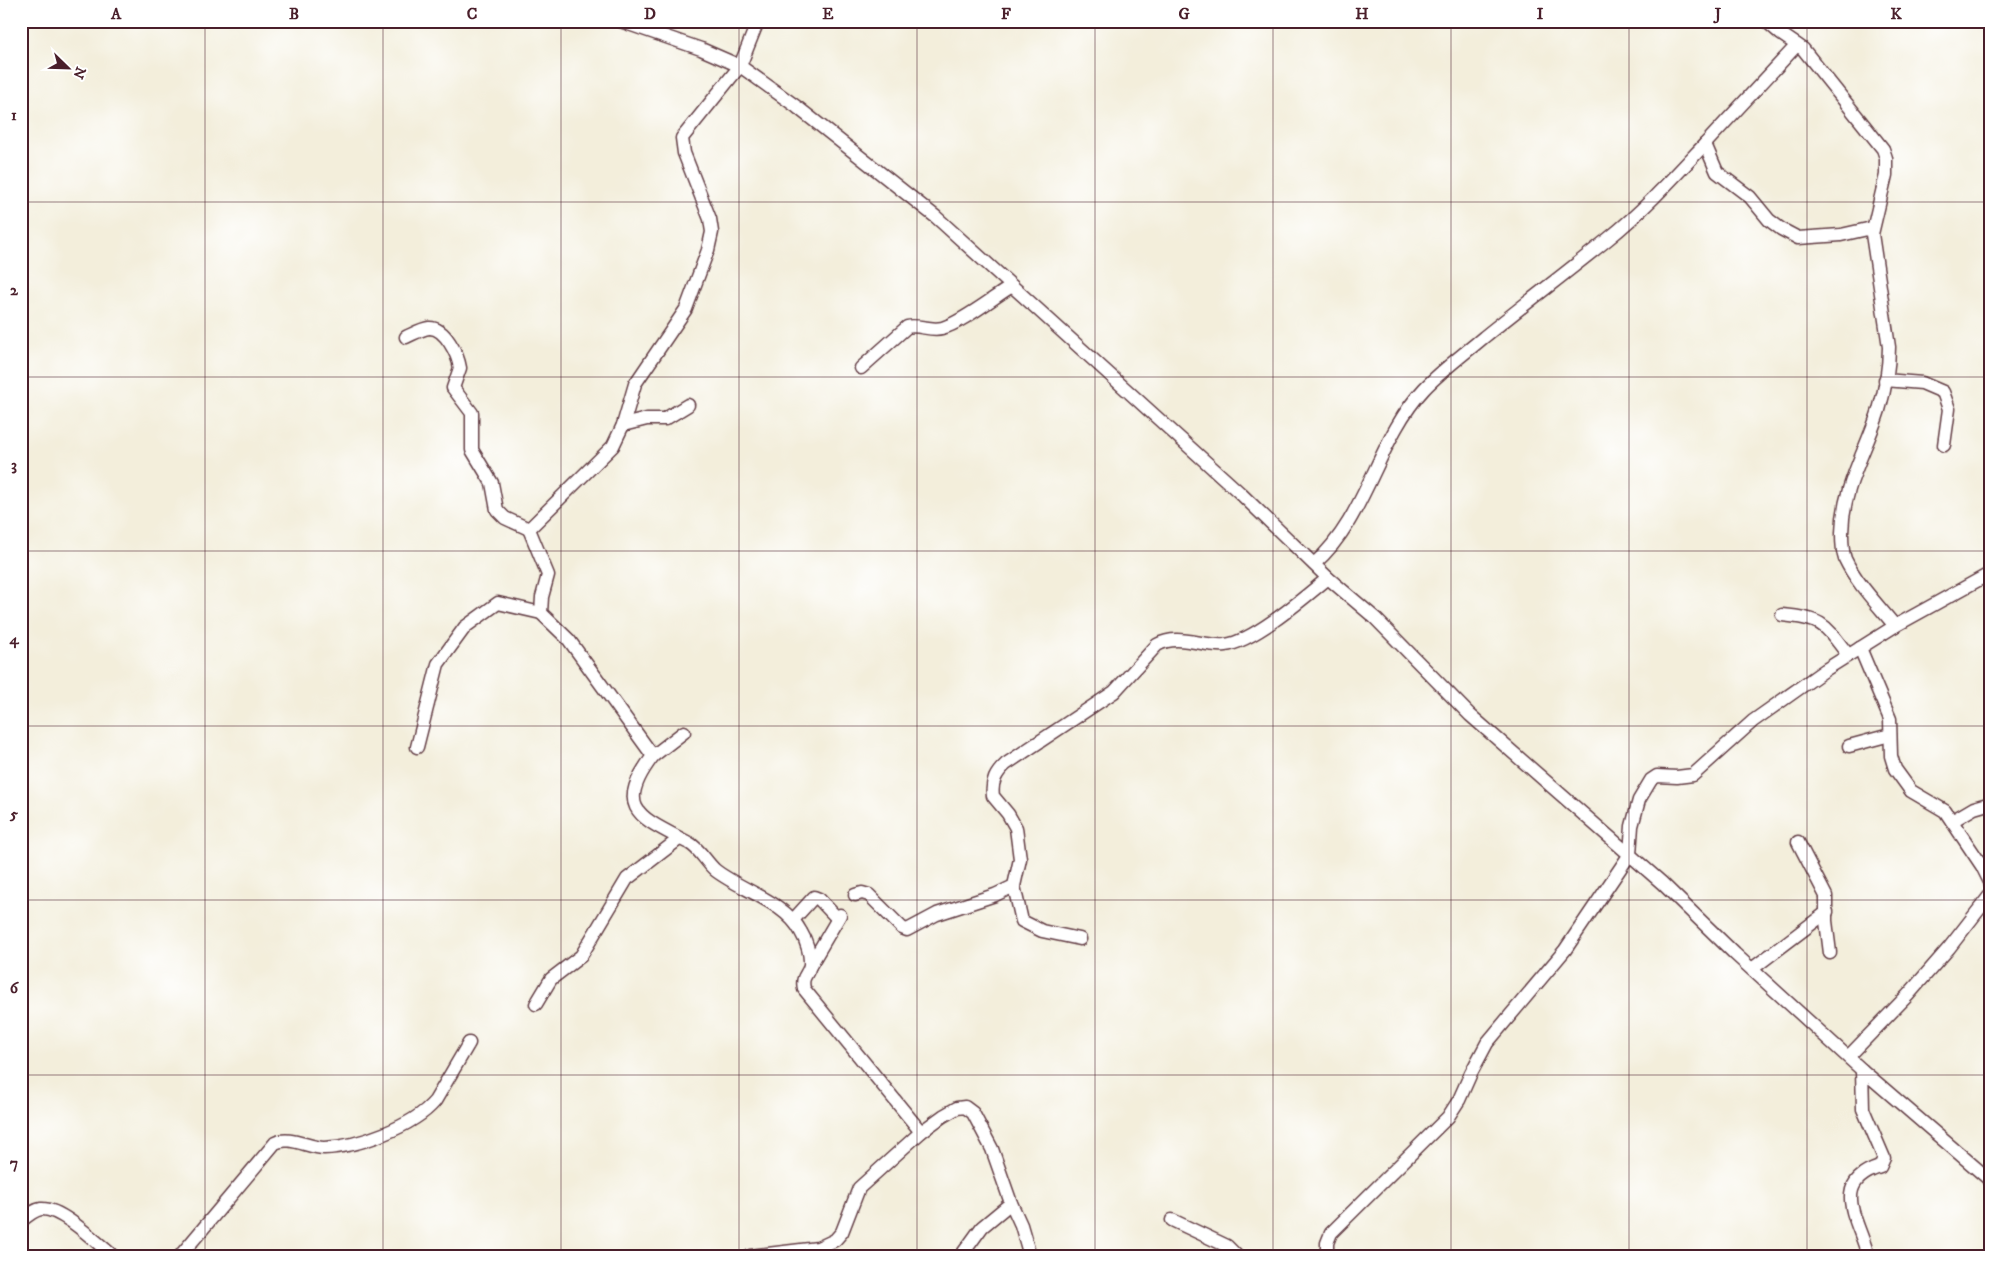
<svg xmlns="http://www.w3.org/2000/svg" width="2012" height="1277" viewBox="0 0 2012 1277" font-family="'IM FELL DW Pica',serif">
<rect width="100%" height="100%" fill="#fff"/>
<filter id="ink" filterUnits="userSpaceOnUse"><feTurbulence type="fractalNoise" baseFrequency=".02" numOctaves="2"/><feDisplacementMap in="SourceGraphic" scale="10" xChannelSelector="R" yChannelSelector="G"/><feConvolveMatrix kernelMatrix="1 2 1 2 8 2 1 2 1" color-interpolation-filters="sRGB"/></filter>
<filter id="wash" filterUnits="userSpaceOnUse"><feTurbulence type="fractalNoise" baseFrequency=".0096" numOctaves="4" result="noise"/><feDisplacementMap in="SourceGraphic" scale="20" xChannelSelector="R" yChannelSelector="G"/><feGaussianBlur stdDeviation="1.12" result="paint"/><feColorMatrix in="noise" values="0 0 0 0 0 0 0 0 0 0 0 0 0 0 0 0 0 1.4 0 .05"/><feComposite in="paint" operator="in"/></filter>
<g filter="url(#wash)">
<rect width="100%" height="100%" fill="#f3eedb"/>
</g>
<g filter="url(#ink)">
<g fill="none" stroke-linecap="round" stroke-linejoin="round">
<defs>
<g id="minor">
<path d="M620,21L701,49L740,66L797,107L936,217L1240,493L1328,578L1375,618L1470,715L1662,883L1735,954L1862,1070L1991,1181"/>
<path d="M1766,21L1781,34L1803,49L1883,149L1886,158V175L1872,234L1889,347C1889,367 1885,390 1879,410C1865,454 1843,485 1842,533C1842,541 1842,551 1845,559C1857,584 1878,605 1895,626"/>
<path d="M1705,144L1797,45"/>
<path d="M406,337C413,334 421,329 429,328C445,327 458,355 460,368L453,388L472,413V450L492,483L497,510L505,518L529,529L613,446L623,425L635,384L686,309L708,250L712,232L710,219L684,153L682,138L740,66L758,21"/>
<path d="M861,368L907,327C918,324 930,331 942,328C960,324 994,297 1012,286"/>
<path d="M1885,380L1922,383L1943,392L1949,409L1944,445"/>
<path d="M623,425L647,419H665L688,405"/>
<path d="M529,529L548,575L542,597L541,613L569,640L653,756C612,810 642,818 689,843C699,848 706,862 715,870C740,890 786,902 801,932C806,940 811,955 810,965C808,976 801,975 804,989L921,1132L943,1116L957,1108L965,1107L973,1113L992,1149L1011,1203L1021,1225L1030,1256"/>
<path d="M1314,564C1367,518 1377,439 1424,389C1442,370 1464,354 1484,337C1525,304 1567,272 1608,239C1644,210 1674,177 1705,144L1717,172L1750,197L1769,220L1781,229L1798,238L1841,235L1872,228"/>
<path d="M1782,615C1823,619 1824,623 1848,655"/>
<path d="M1860,648L1890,719L1891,756L1895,769L1911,791L1945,811L1982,866L1991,884"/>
<path d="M1849,746L1890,735"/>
<path d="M417,747L438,664L465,627L498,603L541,613"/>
<path d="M653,756L684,732"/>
<path d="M1952,821L1974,808L1991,803"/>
<path d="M1798,842L1826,896V921L1830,953"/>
<path d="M855,895L862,893L869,895L902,928L907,930L937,914L995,895L1014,886"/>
<path d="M793,920L814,897L819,899L837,918"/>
<path d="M1080,939L1042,931L1022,921L1014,886L1020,859L1016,828L1008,814L993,796C991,782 996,773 1006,764L1114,692L1157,645C1178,633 1203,647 1225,645C1253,642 1305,597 1328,578"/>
<path d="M810,966L840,915"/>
<path d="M1752,969L1827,912"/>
<path d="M536,1004L551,979L581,956L627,879L679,839"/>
<path d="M1849,1056L1908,995L1949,948L1991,894"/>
<path d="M1862,1070L1863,1109L1884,1158L1880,1167C1828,1183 1860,1222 1868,1256"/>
<path d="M1172,1220L1227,1246L1237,1256"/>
<path d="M21,1221C27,1216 34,1210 41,1209C61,1207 97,1243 113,1256"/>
<path d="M180,1256L275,1143C289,1135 309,1148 324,1148C357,1147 413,1127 435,1101L469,1043"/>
<path d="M750,1256L818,1248L835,1240L842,1232L859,1188L921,1132"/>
<path d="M961,1256L982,1227L1011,1203"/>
<path d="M1327,1256V1243L1331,1233L1448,1117L1459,1100L1471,1073L1487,1043L1565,950L1630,854L1632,826L1639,800L1651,780L1657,776L1677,777L1693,775L1753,721L1825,670L1895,626L1991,573"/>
</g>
</defs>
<use href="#minor" stroke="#633e45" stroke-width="15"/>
<use href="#minor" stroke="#fff" stroke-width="12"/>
</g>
</g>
<path fill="none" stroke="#4a1f2b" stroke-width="1" stroke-opacity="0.55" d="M205,21V1256M383,21V1256M561,21V1256M739,21V1256M917,21V1256M1095,21V1256M1273,21V1256M1451,21V1256M1629,21V1256M1807,21V1256M21,202H1991M21,377H1991M21,551H1991M21,726H1991M21,900H1991M21,1075H1991"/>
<rect width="2012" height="1277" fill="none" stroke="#fff" stroke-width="55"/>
<g transform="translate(68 68) rotate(113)" stroke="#ffffff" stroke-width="4" paint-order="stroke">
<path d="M0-4L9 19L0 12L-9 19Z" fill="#4a1f2b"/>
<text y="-8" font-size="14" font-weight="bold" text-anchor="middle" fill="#4a1f2b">N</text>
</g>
<rect x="28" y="28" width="1956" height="1222" fill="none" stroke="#4a1f2b" stroke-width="2"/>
<g font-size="16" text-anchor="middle" font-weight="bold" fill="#4a1f2b">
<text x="116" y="19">A</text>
<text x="294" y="19">B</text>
<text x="472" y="19">C</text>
<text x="650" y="19">D</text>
<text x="828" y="19">E</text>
<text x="1006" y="19">F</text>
<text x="1184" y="19">G</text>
<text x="1362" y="19">H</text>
<text x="1540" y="19">I</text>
<text x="1718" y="19">J</text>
<text x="1896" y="19">K</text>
<text x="14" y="120">1</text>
<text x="14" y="295">2</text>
<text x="14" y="470">3</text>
<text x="14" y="644">4</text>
<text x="14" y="819">5</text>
<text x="14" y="993">6</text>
<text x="14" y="1168">7</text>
</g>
</svg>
